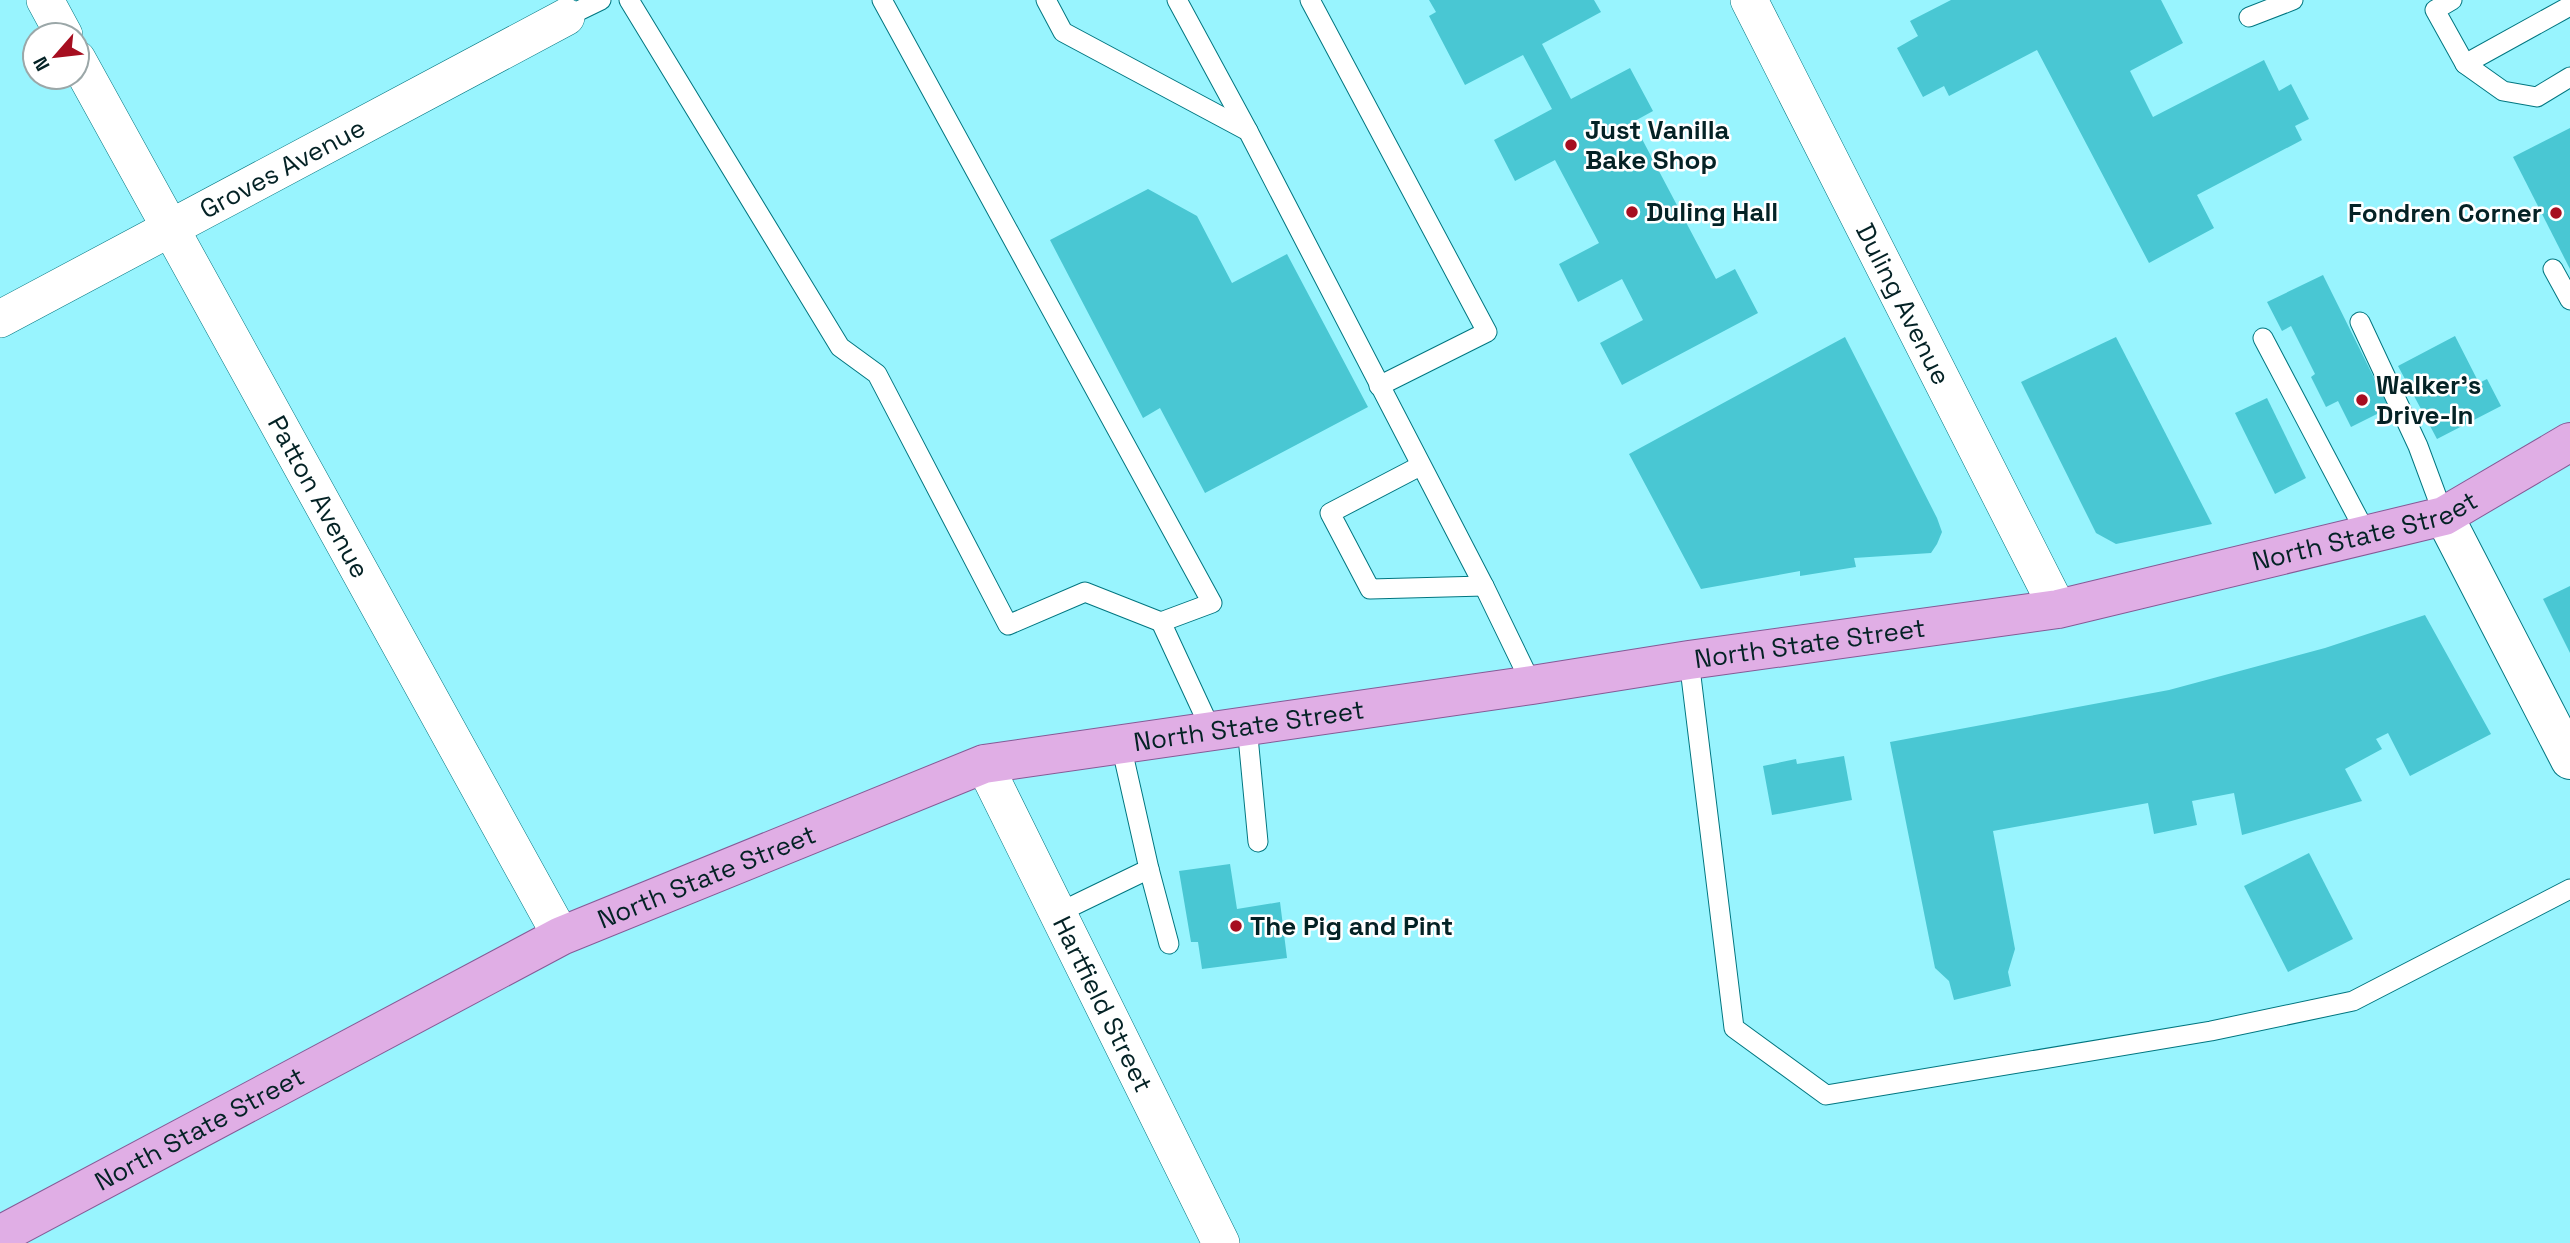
<svg xmlns="http://www.w3.org/2000/svg" width="2570" height="1243" viewBox="0 0 2570 1243" font-family="'Space Grotesk',sans-serif">
<rect width="100%" height="100%" fill="#98f4fe"/>
<g fill="#49c7d3">
<path d="M1429,0H1594L1601,12L1542,44L1571,99L1630,68L1653,111L1633,122L1716,279L1735,269L1758,313L1622,385L1600,343L1643,320L1622,279L1578,302L1559,264L1599,243L1555,160L1515,181L1494,140L1552,109L1523,55L1465,85L1429,16L1436,12Z"/>
<path d="M1951,0H2161L2183,43L2130,71L2153,117L2264,60L2279,91L2291,84L2309,119L2295,126L2302,140L2197,195L2214,228L2149,263L2037,50L1949,96L1944,86L1923,97L1897,48L1918,36L1910,21Z"/>
<path d="M2570,128V269L2513,157Z"/>
<path d="M1148,189L1197,216L1232,283L1287,254L1368,407L1205,493L1160,408L1143,418L1050,240Z"/>
<path d="M2323,275L2389,408L2351,427L2338,401L2326,407L2311,377L2315,374L2291,326L2282,331L2267,302Z"/>
<path d="M2455,336L2479,383L2487,379L2501,406L2437,439L2398,366Z"/>
<path d="M1845,337L1937,518L1942,532L1937,544L1931,553L1854,558L1856,567L1800,576V571L1701,589L1629,454Z"/>
<path d="M2116,337L2212,524L2116,544L2096,533L2021,382Z"/>
<path d="M2267,398L2306,478L2275,494L2235,413Z"/>
<path d="M2570,586V653L2543,599Z"/>
<path d="M2425,615L2491,734L2410,776L2388,733L2376,739L2382,749L2345,769L2362,801L2242,835L2234,793L2192,801L2197,825L2154,834L2148,803L1993,831L2015,949L2008,972L2011,986L1954,1000L1949,981L1935,968L1890,742L2169,690L2325,648Z"/>
<path d="M1844,756L1852,800L1772,815L1763,766L1796,759L1797,764Z"/>
<path d="M2309,853L2353,939L2288,972L2244,886Z"/>
<path d="M1230,864L1237,909L1280,902L1287,958L1202,969L1198,942H1191L1179,871Z"/>
</g>
<g fill="none" stroke-linecap="round" stroke-linejoin="round">
<defs>
<g id="service">
<path d="M629,0L840,347L877,374L1008,625L1085,592L1161,622L1212,603L882,0"/>
<path d="M1046,0L1063,32L1248,131L1484,586L1532,685"/>
<path d="M1177,0L1248,131"/>
<path d="M1310,0L1487,332L1379,386"/>
<path d="M2452,0L2435,10L2465,64L2503,91L2537,97L2570,77"/>
<path d="M566,17L601,0"/>
<path d="M2249,17L2293,0"/>
<path d="M2465,64L2570,6"/>
<path d="M2553,269L2570,300"/>
<path d="M2360,322L2418,446L2444,516"/>
<path d="M2263,338L2367,535"/>
<path d="M1420,466L1330,513L1370,589L1484,586"/>
<path d="M1161,622L1212,732"/>
<path d="M1689,660L1734,1028L1826,1095L2211,1031L2353,1001L2570,889"/>
<path d="M1247,726L1258,842"/>
<path d="M1149,869L1169,944"/>
<path d="M1058,913L1149,869L1121,745"/>
</g>
<g id="minor">
<path d="M45,0L64,35"/>
<path id="s1" d="M1749,0L2058,609"/>
<path id="s2" d="M77,59L561,936"/>
<path id="s3" d="M0,319L566,17"/>
<path id="s4" d="M984,764L1221,1243"/>
</g>
<path id="tertiary" d="M2444,516L2570,760"/>
<g id="primary">
<path id="s5" d="M0,1235L561,936L984,764L1532,685L1689,660L2058,609L2444,516L2570,442"/>
</g>
</defs>
<use href="#service" stroke="#007680" stroke-width="21"/>
<use href="#minor" stroke="#007680" stroke-width="38"/>
<use href="#tertiary" stroke="#007680" stroke-width="40"/>
<use href="#primary" stroke="#855a96" stroke-width="40"/>
<use href="#service" stroke="#fff" stroke-width="19"/>
<use href="#minor" stroke="#fff" stroke-width="37"/>
<use href="#tertiary" stroke="#fff" stroke-width="38"/>
<use href="#primary" stroke="#e0aee5" stroke-width="38"/>
</g>
<g fill="#a60e20" stroke="#fff" stroke-width="2.5">
<circle cx="1571" cy="145" r="7"/>
<circle cx="1632" cy="212" r="7"/>
<circle cx="2556" cy="213" r="7"/>
<circle cx="2362" cy="400" r="7"/>
<circle cx="1236" cy="926" r="7"/>
</g>
<g text-anchor="middle" dominant-baseline="central" stroke-width="5" stroke-linejoin="round" paint-order="stroke">
<g font-size="26" font-weight="bold" fill="#042225" stroke="#fff" text-anchor="start">
<text x="1585" y="130">Just Vanilla<tspan x="1585" dy="30">Bake Shop</tspan></text>
<text x="1646" y="212">Duling Hall</text>
<text x="2542" y="213" text-anchor="end">Fondren Corner</text>
<text x="2376" y="385">Walker's<tspan x="2376" dy="30">Drive-In</tspan></text>
<text x="1250" y="926">The Pig and Pint</text>
</g>
<g font-size="26" fill="#042225" stroke="#fff">
<text stroke="none"><textPath href="#s3" startOffset="320">Groves Avenue</textPath></text>
<text stroke="none"><textPath href="#s1" startOffset="341">Duling Avenue</textPath></text>
<text stroke="none"><textPath href="#s2" startOffset="500">Patton Avenue</textPath></text>
<text stroke="none"><textPath href="#s5" startOffset="2494">North State Street</textPath></text>
<text stroke="none"><textPath href="#s5" startOffset="1927">North State Street</textPath></text>
<text stroke="none"><textPath href="#s5" startOffset="1360">North State Street</textPath></text>
<text stroke="none"><textPath href="#s5" startOffset="793">North State Street</textPath></text>
<text stroke="none"><textPath href="#s4" startOffset="268">Hartfield Street</textPath></text>
<text stroke="none"><textPath href="#s5" startOffset="226">North State Street</textPath></text>
</g>
</g>
<g transform="translate(56 56) rotate(242)"><circle r="33" fill="#ffffff" stroke="#9ba7a8" stroke-width="2"/>
<path d="M0-5L12 26L0 18L-12 26Z" fill="#a60e20"/>
<text y="-10" font-size="19" font-weight="bold" text-anchor="middle" fill="#042225">N</text>
</g>
</svg>
